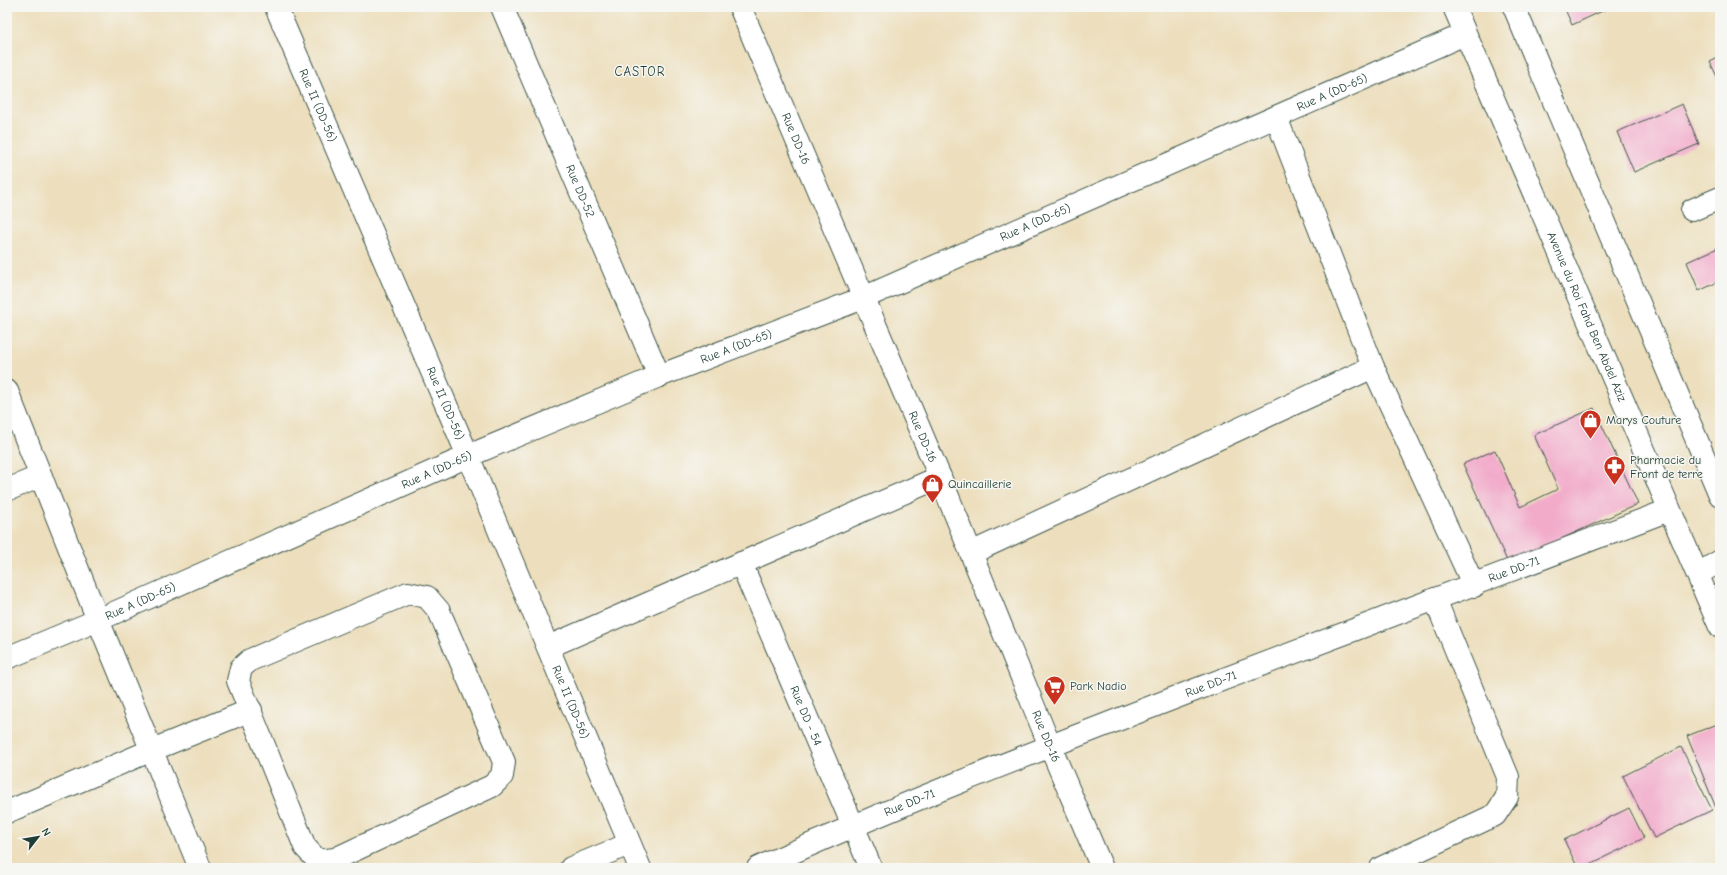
<svg xmlns="http://www.w3.org/2000/svg" width="1727" height="875" viewBox="0 0 1727 875" font-family="'Comic Neue',sans-serif">
<rect width="100%" height="100%" fill="#f6f6f2"/>
<filter id="ink" filterUnits="userSpaceOnUse"><feTurbulence type="fractalNoise" baseFrequency=".025" numOctaves="2"/><feDisplacementMap in="SourceGraphic" scale="8" xChannelSelector="R" yChannelSelector="G"/><feConvolveMatrix kernelMatrix="1 2 1 2 8 2 1 2 1" color-interpolation-filters="sRGB"/></filter>
<filter id="wash" filterUnits="userSpaceOnUse"><feTurbulence type="fractalNoise" baseFrequency=".012" numOctaves="4" result="noise"/><feDisplacementMap in="SourceGraphic" scale="16" xChannelSelector="R" yChannelSelector="G"/><feGaussianBlur stdDeviation="0.9" result="paint"/><feColorMatrix in="noise" values="0 0 0 0 0 0 0 0 0 0 0 0 0 0 0 0 0 1.4 0 .05"/><feComposite in="paint" operator="in"/></filter>
<g filter="url(#wash)">
<rect width="100%" height="100%" fill="#eddfbd"/>
<g id="blocks">
<g fill="#f2acca">
<path d="M1564,7H1611L1572,25Z"/>
<path d="M1720,57V83L1710,62Z"/>
<path d="M1682,104L1699,144L1634,172L1617,132Z"/>
<path d="M1720,247V281L1699,291L1687,262Z"/>
<path d="M1594,408L1638,504L1508,563L1463,464L1495,450L1520,507L1558,489L1534,435Z"/>
<path d="M1720,723V806L1716,808L1687,736Z"/>
<path d="M1681,747L1712,810L1654,838L1623,776Z"/>
<path d="M1629,808L1644,838L1582,868H1578L1564,840Z"/>
</g>
</g>
</g>
<g filter="url(#ink)">
<use href="#blocks" fill-opacity="0" stroke="#3e5549" stroke-width="1"/>
<g fill="none" stroke-linecap="round" stroke-linejoin="round">
<defs>
<g id="street">
<path id="s1" d="M276,7L468,456L640,868"/>
<path id="s2" d="M502,7L659,376"/>
<path id="s3" d="M740,7L940,477L1050,746L1102,868"/>
<path d="M1276,117L1373,367L1474,586"/>
<path d="M1692,210L1720,198"/>
<path d="M7,391L98,620L200,868"/>
<path d="M7,490L41,476"/>
<path d="M971,553L1373,367"/>
<path id="s4" d="M741,563L871,868"/>
<path d="M408,593L427,597L439,611L504,762L502,776L492,786L335,859L318,861L305,847L238,681L241,668L250,660Z"/>
<path d="M548,647L940,477"/>
<path id="s5" d="M7,658L98,620L468,456L659,376L863,298L1465,34"/>
<path d="M7,812L152,750L251,710"/>
<path d="M571,868L629,844"/>
<path id="s6" d="M758,868C901,803 1048,747 1195,690C1353,630 1511,571 1669,510"/>
<path d="M1381,868L1495,815L1507,797L1508,777L1435,599"/>
</g>
<path id="secondary" d="M1698,574L1720,561"/>
<g id="primary">
<path id="s7" d="M1454,7L1720,627"/>
<path d="M1514,7L1720,495"/>
</g>
</defs>
<use href="#street" stroke="#3e5549" stroke-width="24"/>
<use href="#secondary" stroke="#3e5549" stroke-width="24"/>
<use href="#primary" stroke="#3e5549" stroke-width="24"/>
<use href="#street" stroke="#fff" stroke-width="22"/>
<use href="#secondary" stroke="#fff" stroke-width="22"/>
<use href="#primary" stroke="#fff" stroke-width="22"/>
</g>
</g>
<defs>
<symbol id="shop-pin" viewBox="-11 -11 22 30"><path d="M0 17L-7.5 6A9.5 9.5 0 1 1 7.5 6Z" fill="#c8321e" stroke="#f6f6f2"/><path d="M-5-2.5h2.3a2.7 3.5 0 0 1 5.4 0H5L5.5 6h-11ZM-1.5-2.5h3a1.5 2.3 0 0 0-3 0Z" fill="#fff"/></symbol>
<symbol id="pharmacy-pin" viewBox="-11 -11 22 30"><path d="M0 17L-7.5 6A9.5 9.5 0 1 1 7.5 6Z" fill="#c8321e" stroke="#f6f6f2"/><path d="M-2-6h4v4h4v4h-4v4h-4v-4h-4v-4h4Z" fill="#fff"/></symbol>
<symbol id="supermarket-pin" viewBox="-11 -11 22 30"><path d="M0 17L-7.5 6A9.5 9.5 0 1 1 7.5 6Z" fill="#c8321e" stroke="#f6f6f2"/><path d="M-6-5.5h2.5l.6 2H6L4.5 2H-2.5L-4.4-4H-6ZM-1.5 3.2a1.3 1.3 0 1 0 .1 0ZM3 3.2a1.3 1.3 0 1 0 .1 0Z" fill="#fff"/></symbol>
</defs>
<g fill-rule="evenodd">
<use href="#shop-pin" x="1578" y="408" width="25" height="34"/>
<use href="#pharmacy-pin" x="1602" y="454" width="25" height="34"/>
<use href="#shop-pin" x="920" y="472" width="25" height="34"/>
<use href="#supermarket-pin" x="1042" y="674" width="25" height="34"/>
</g>
<g text-anchor="middle" dominant-baseline="central" stroke-width="3" stroke-linejoin="round" paint-order="stroke">
<g font-size="12" fill="#1f3d34" stroke="#f6f6f2">
<text stroke="none"><textPath href="#s5" startOffset="1441">Rue A (DD-65)</textPath></text>
<text stroke="none"><textPath href="#s1" startOffset="107">Rue II (DD-56)</textPath></text>
<text stroke="none"><textPath href="#s3" startOffset="143">Rue DD-16</textPath></text>
<text stroke="none"><textPath href="#s2" startOffset="200">Rue DD-52</textPath></text>
<text stroke="none"><textPath href="#s5" startOffset="1117">Rue A (DD-65)</textPath></text>
<text stroke="none"><textPath href="#s7" startOffset="337">Avenue du Roi Fahd Ben Abdel Aziz</textPath></text>
<text stroke="none"><textPath href="#s5" startOffset="793">Rue A (DD-65)</textPath></text>
<text stroke="none"><textPath href="#s1" startOffset="431">Rue II (DD-56)</textPath></text>
<text stroke="none"><textPath href="#s3" startOffset="467">Rue DD-16</textPath></text>
<text stroke="none"><textPath href="#s5" startOffset="469">Rue A (DD-65)</textPath></text>
<text stroke="none"><textPath href="#s6" startOffset="813">Rue DD-71</textPath></text>
<text stroke="none"><textPath href="#s5" startOffset="145">Rue A (DD-65)</textPath></text>
<text stroke="none"><textPath href="#s6" startOffset="489">Rue DD-71</textPath></text>
<text stroke="none"><textPath href="#s1" startOffset="755">Rue II (DD-56)</textPath></text>
<text stroke="none"><textPath href="#s4" startOffset="166">Rue DD - 54</textPath></text>
<text stroke="none"><textPath href="#s3" startOffset="791">Rue DD-16</textPath></text>
<text stroke="none"><textPath href="#s6" startOffset="165">Rue DD-71</textPath></text>
</g>
<g font-size="12" fill="#1f3d34" stroke="#f6f6f2" text-anchor="start">
<text x="1606" y="420">Marys Couture</text>
<text x="1630" y="460">Pharmacie du<tspan x="1630" dy="14">Front de terre</tspan></text>
<text x="948" y="484">Quincaillerie</text>
<text x="1070" y="686">Park Nadio</text>
</g>
<g font-size="13" letter-spacing="1" fill="#1f3d34" stroke="#f6f6f2">
<text x="640" y="71">CASTOR</text>
</g>
</g>
<rect width="1727" height="875" fill="none" stroke="#f6f6f2" stroke-width="24"/>
<g transform="translate(38 837) rotate(59)" stroke="#f6f6f2" stroke-width="3" paint-order="stroke">
<path d="M0-3L7 15L0 10L-7 15Z" fill="#1f3d34"/>
<text y="-6" font-size="11" font-weight="bold" text-anchor="middle" fill="#1f3d34">N</text>
</g>
</svg>
